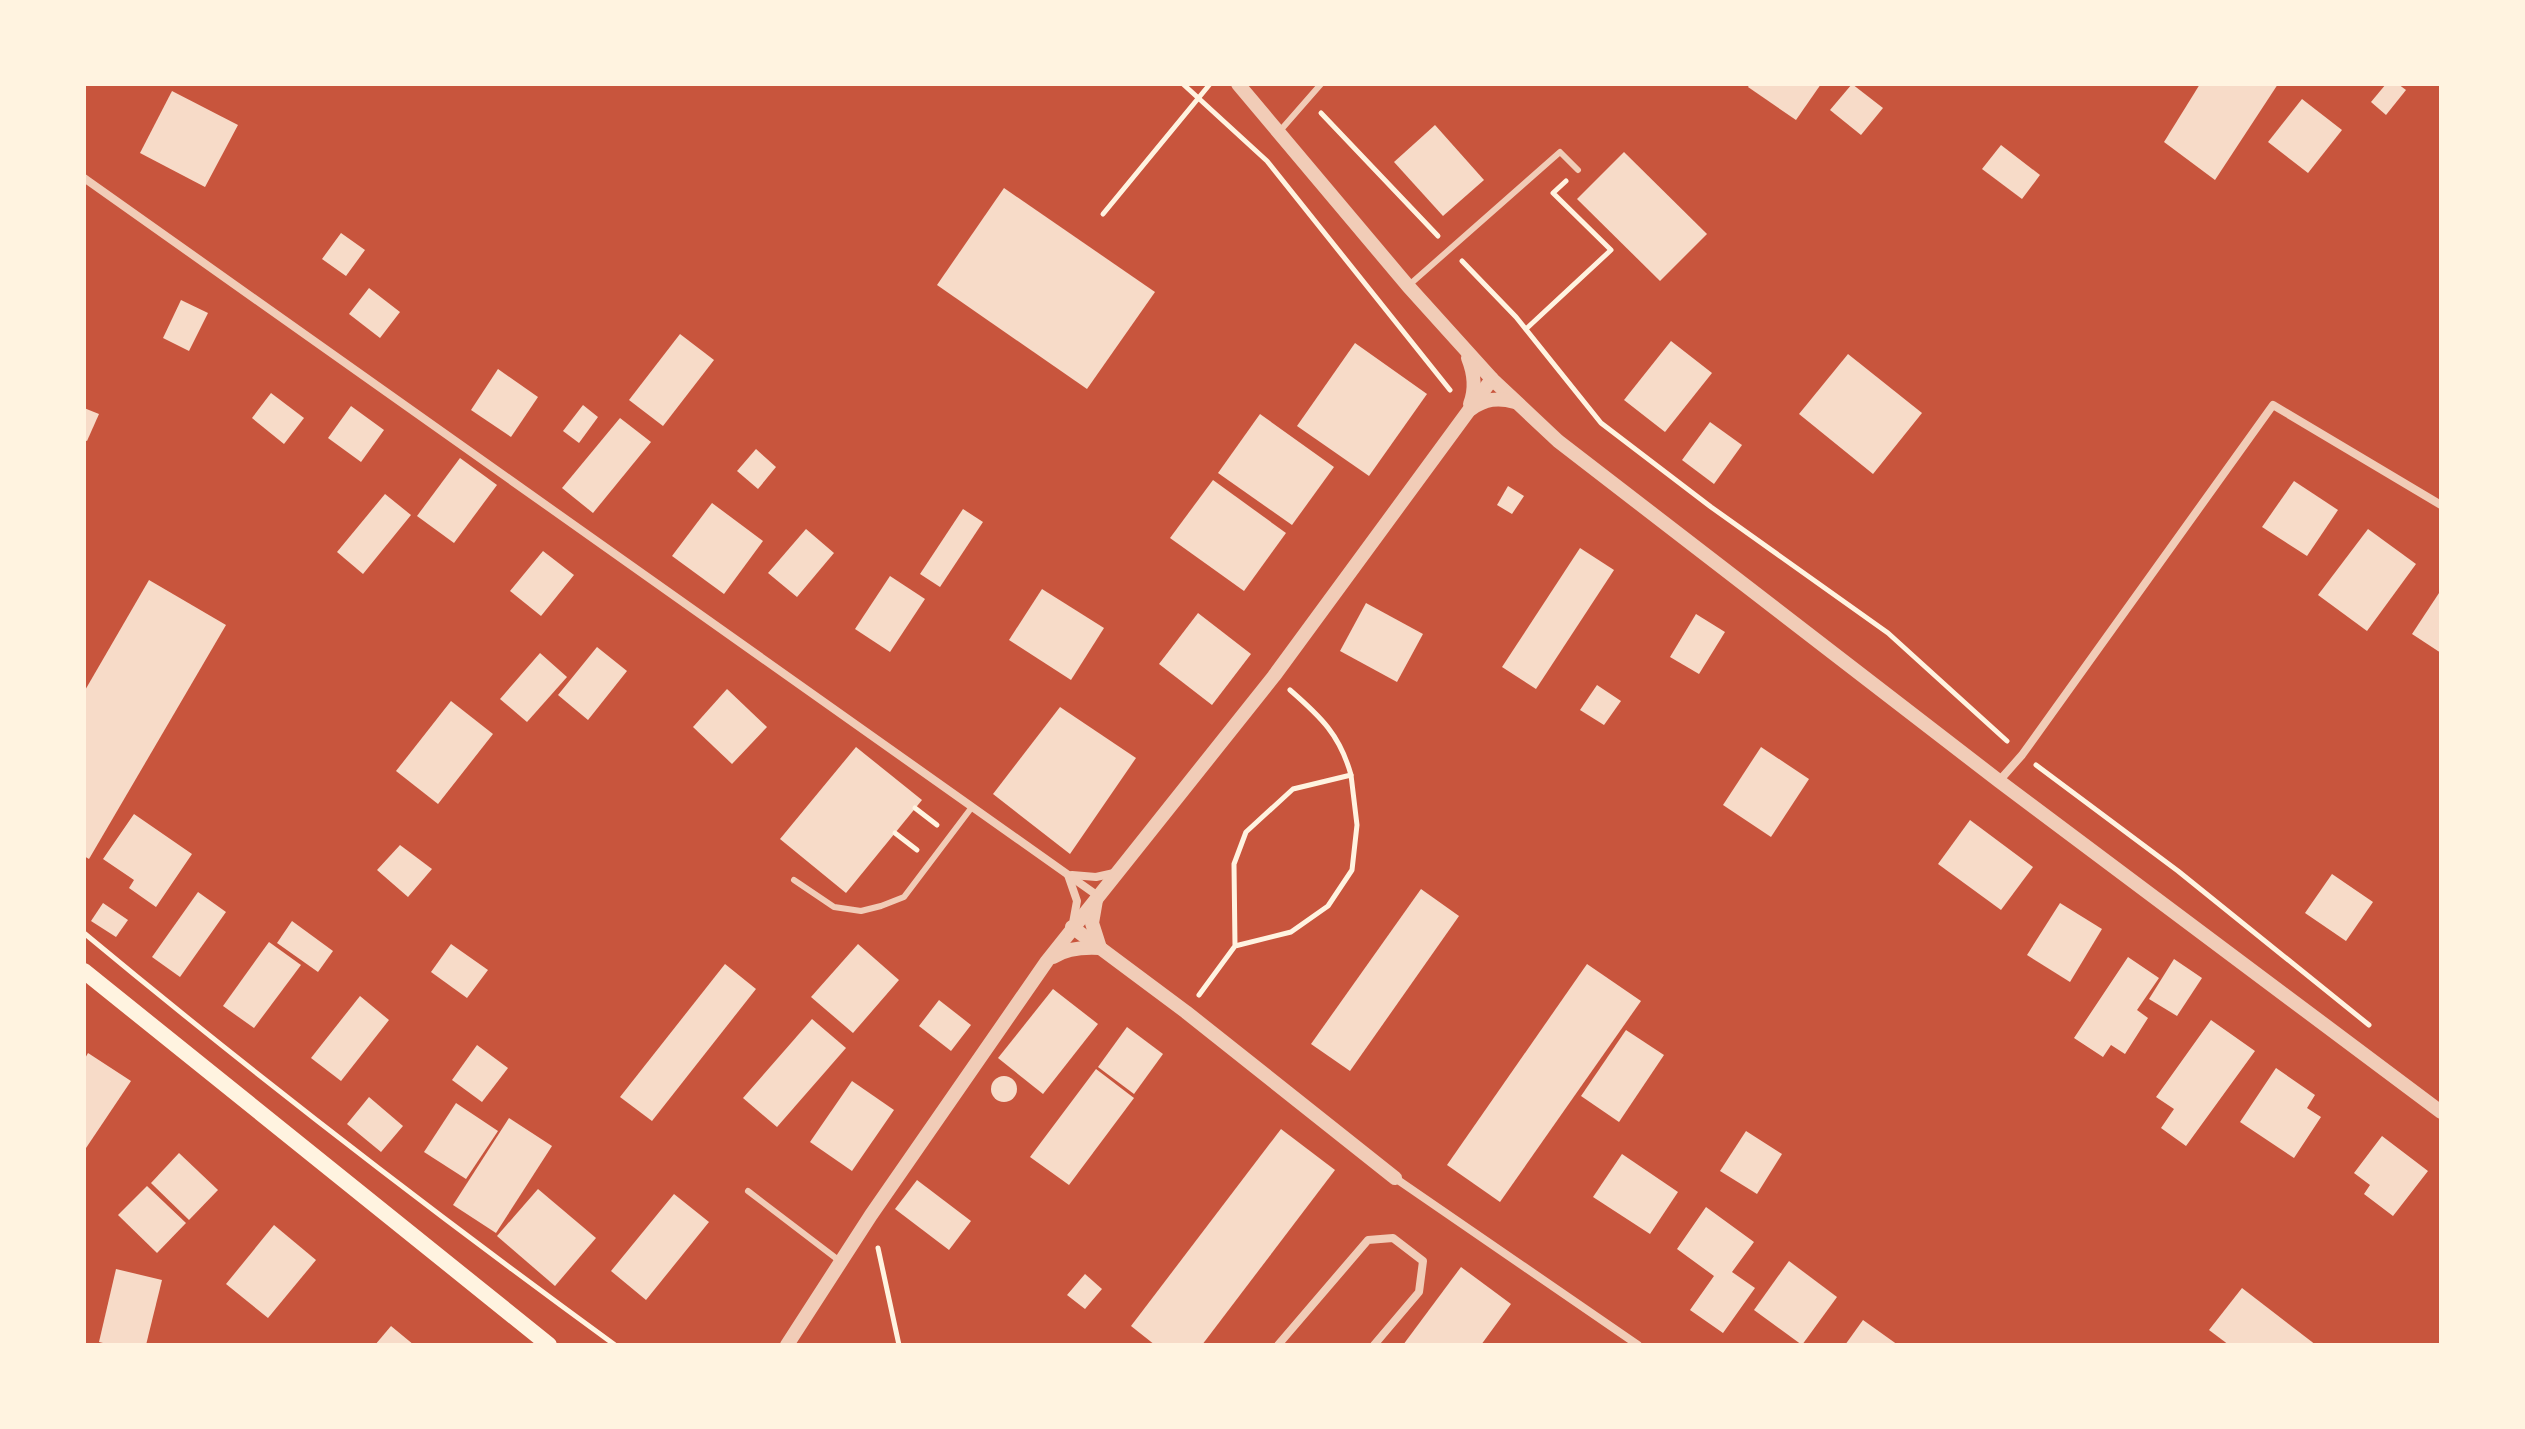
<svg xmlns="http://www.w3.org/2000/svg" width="2525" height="1429" viewBox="0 0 2525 1429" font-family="Manrope,sans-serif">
<rect width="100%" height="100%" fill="#c8553d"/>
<g fill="#f7dbc8">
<path d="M1750,84H1821L1796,120L1748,87Z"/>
<path d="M1852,84L1883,108L1861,135L1830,110Z"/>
<path d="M2200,84H2278L2215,180L2164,142Z"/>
<path d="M2386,84H2398L2406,90L2386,115L2371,102Z"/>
<path d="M172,91L238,125L205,187L140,153Z"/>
<path d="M2302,99L2342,130L2308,173L2268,142Z"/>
<path d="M1435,125L1484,180L1443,216L1394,162Z"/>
<path d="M2001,145L2040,175L2022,199L1982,169Z"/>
<path d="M1624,152L1707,234L1660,281L1577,199Z"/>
<path d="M1004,188L1155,292L1087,389L937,285Z"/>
<path d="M341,233L365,250L346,276L322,259Z"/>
<path d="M369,288L400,312L380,338L349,314Z"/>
<path d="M181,300L208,313L189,351L163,338Z"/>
<path d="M680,334L714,360L663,426L629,400Z"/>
<path d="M1671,341L1712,373L1665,432L1624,400Z"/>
<path d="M1355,343L1427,394L1369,476L1297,426Z"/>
<path d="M1848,354L1922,413L1873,474L1799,414Z"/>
<path d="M498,369L538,397L511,437L471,410Z"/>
<path d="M271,393L304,418L284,444L252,418Z"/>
<path d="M583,405L598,417L579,443L563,431Z"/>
<path d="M351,406L384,430L361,462L328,438Z"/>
<path d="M84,408L99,414L87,441L84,440Z"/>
<path d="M1260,414L1334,467L1292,525L1218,473Z"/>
<path d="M620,418L651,442L593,513L562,488Z"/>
<path d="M1710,422L1742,445L1714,484L1682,460Z"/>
<path d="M756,449L776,467L758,489L737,471Z"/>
<path d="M460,458L497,485L454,543L417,516Z"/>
<path d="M1213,480L1286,533L1244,591L1170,538Z"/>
<path d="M2294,481L2338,510L2307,556L2262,527Z"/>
<path d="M1508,486L1524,496L1512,514L1497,505Z"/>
<path d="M385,494L411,515L363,574L337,552Z"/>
<path d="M712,503L763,541L724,594L672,556Z"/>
<path d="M963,509L983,522L940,587L920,574Z"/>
<path d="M806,529L834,553L797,597L768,573Z"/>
<path d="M2368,529L2416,564L2367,631L2318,595Z"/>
<path d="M1580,548L1614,570L1536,689L1502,667Z"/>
<path d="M543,551L574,575L541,616L510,591Z"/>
<path d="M890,576L925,599L890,652L855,629Z"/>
<path d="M149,580L226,625L89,859L84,856V692Z"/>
<path d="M1042,589L1104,628L1071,680L1009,640Z"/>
<path d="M2441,590V653L2412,634Z"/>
<path d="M1366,603L1423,634L1397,682L1340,651Z"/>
<path d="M1198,613L1251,654L1212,705L1159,664Z"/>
<path d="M1696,614L1725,632L1699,674L1670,657Z"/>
<path d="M597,647L627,671L588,720L558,695Z"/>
<path d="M540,653L567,677L527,722L500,699Z"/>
<path d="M1597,685L1621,701L1604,725L1580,710Z"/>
<path d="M727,689L767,727L732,764L693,727Z"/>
<path d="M451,701L493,734L438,804L396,771Z"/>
<path d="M1060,707L1136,758L1070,854L993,794Z"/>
<path d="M856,747L922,800L846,893L780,839Z"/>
<path d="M1761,747L1809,779L1771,837L1723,805Z"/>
<path d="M134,814L192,854L156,907L129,888L134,880L103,859Z"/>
<path d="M1970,820L2033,867L2001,910L1938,864Z"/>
<path d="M400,845L432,869L408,897L377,870Z"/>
<path d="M2332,874L2373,902L2346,941L2305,913Z"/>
<path d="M1421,889L1459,916L1350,1071L1311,1044Z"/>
<path d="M198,892L226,912L180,977L152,957Z"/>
<path d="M103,903L128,920L116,937L91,921Z"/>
<path d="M2060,903L2102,929L2070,982L2027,955Z"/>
<path d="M292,921L333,951L318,972L277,943Z"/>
<path d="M269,942L301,965L254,1028L223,1006Z"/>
<path d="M451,944L488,970L467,998L431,972Z"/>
<path d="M858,944L899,980L853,1033L811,997Z"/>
<path d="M2128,957L2159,978L2137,1010L2148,1018L2125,1054L2111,1045L2103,1057L2074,1038Z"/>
<path d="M2174,959L2202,978L2177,1016L2149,999Z"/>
<path d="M725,964L756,989L652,1121L620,1097Z"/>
<path d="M1587,964L1641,1001L1500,1202L1447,1165Z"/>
<path d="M1053,989L1098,1024L1043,1094L998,1058Z"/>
<path d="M360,996L389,1020L341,1081L311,1058Z"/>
<path d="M939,1000L971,1025L951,1051L919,1026Z"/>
<path d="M812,1019L846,1048L777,1127L743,1098Z"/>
<path d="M2211,1020L2255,1051L2186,1146L2161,1128L2174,1109L2156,1097Z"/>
<path d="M1127,1027L1163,1054L1134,1094L1098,1067Z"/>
<path d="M1626,1030L1664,1055L1619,1122L1581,1096Z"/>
<path d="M477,1045L508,1068L482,1102L452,1080Z"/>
<path d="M88,1053L131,1081L84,1151V1060Z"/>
<path d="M2276,1068L2315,1095L2307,1108L2321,1117L2294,1158L2240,1122Z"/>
<path d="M1096,1069L1134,1098L1069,1185L1030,1157Z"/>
<circle cx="1004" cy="1089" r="13"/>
<path d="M852,1081L894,1110L852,1171L810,1142Z"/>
<path d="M369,1097L403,1126L381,1152L347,1124Z"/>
<path d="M456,1103L498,1131L466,1179L424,1152Z"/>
<path d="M509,1118L552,1146L496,1233L453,1205Z"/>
<path d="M1281,1129L1335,1170L1202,1345H1155L1131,1326Z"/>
<path d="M1746,1131L1782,1154L1757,1194L1720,1171Z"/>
<path d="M2382,1136L2428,1171L2393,1216L2364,1194L2370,1185L2354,1173Z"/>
<path d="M179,1153L218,1190L189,1220L151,1183Z"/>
<path d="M1622,1154L1678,1192L1650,1234L1593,1197Z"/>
<path d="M917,1180L971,1221L949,1250L895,1209Z"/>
<path d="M147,1186L186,1223L157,1253L118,1215Z"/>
<path d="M538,1189L596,1238L555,1286L497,1236Z"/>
<path d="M674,1194L709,1222L646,1300L611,1271Z"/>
<path d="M1706,1207L1754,1242L1732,1272L1755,1288L1723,1333L1690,1310L1714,1276L1677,1249Z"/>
<path d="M274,1225L316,1260L268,1318L226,1284Z"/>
<path d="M1789,1261L1837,1297L1802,1345L1754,1310Z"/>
<path d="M1461,1267L1511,1304L1481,1345H1403Z"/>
<path d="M116,1269L162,1280L146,1345H111L99,1342Z"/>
<path d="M1085,1274L1102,1289L1085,1309L1067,1295Z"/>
<path d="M2242,1288L2316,1345H2229L2209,1330Z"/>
<path d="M1863,1320L1898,1345H1845Z"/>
<path d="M391,1326L414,1345H375Z"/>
</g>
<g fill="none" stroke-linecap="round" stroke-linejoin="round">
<g stroke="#fff3e0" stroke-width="5">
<path d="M1183,84L1267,161L1450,390"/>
<path d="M1321,113L1438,236"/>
<path d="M1103,214L1210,84"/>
<path d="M1462,261L1516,317L1601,423L1711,507L1888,633L2007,741"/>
<path d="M1526,329L1611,250L1553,193L1566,181"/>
<path d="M1290,690C1321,717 1340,735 1351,775"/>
<path d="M2036,765L2178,871L2369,1025"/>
<path d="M915,808L937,825"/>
<path d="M895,833L917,850"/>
<path d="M84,933C256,1076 434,1213 615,1345"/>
<path d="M1199,995L1235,946L1234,864L1246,832L1293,789L1351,775L1357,825L1352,870L1328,906L1291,932L1235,946"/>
<path d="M878,1248L899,1345"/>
</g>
<g stroke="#f1ccb7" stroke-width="6">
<path d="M1279,132L1321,84"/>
<path d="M1408,286L1560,152L1578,170"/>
<path d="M794,880L834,907L861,911L881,906L904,897L972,807"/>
<path d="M748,1191L841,1262"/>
</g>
<g stroke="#f1ccb7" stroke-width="8">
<path d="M84,178L1098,896"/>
<path d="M1999,781L2022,755L2273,405L2441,505"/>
<path d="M1068,875L1077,901L1073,923"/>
<path d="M1072,875L1096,877L1114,873"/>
<path d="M1395,1178L1638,1345"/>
<path d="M1278,1345L1368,1240L1393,1238L1423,1261L1419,1292L1374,1345"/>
</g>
<g stroke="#f1ccb7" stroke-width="14">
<path d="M1238,84L1408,286L1492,379L1558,441L1999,781L2441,1112"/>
<path d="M1468,358C1474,373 1476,389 1470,404"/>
<path d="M1471,409C1485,399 1498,397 1515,402"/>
<path d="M1072,927L1186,1012L1395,1178"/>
<path d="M1053,957C1067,948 1083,947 1100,948L1092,923L1096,900"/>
<path d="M787,1345L871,1215L1047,961L1274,676L1492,379"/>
</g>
<path stroke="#fff3e0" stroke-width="16" d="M84,971L549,1345"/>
</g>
<rect width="2525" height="1429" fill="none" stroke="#fff3e0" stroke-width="172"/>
</svg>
